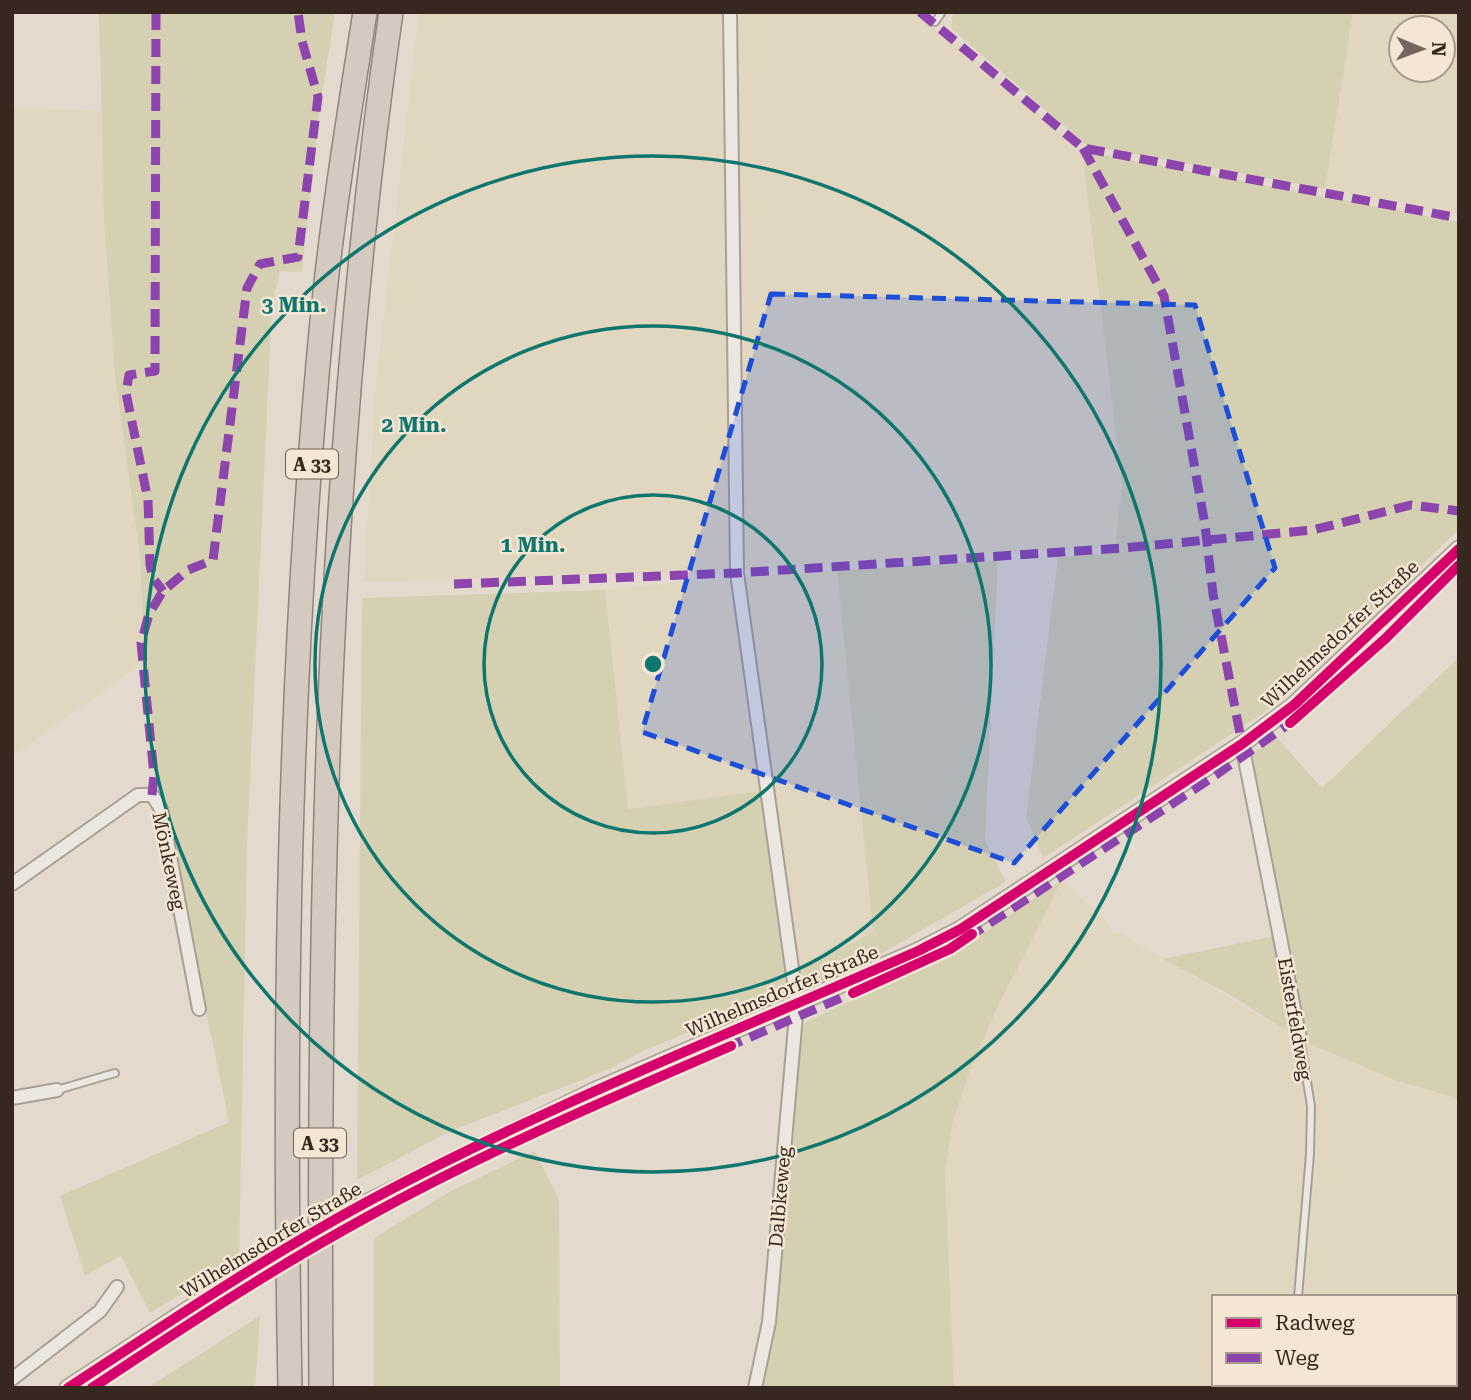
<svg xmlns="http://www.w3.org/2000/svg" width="1471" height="1400" viewBox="0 0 1471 1400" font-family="'Roboto Serif',serif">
<rect width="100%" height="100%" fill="#e3dacd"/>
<g fill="#e1d6bf" fill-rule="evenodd">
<path d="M419,12H723L732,570L364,582L376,384Z"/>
<path d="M736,12H912L947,36L1082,151L1122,486L1115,547L743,570Z"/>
<path d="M1353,12H1459V214L1325,189ZM1401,28H1443V70H1401Z"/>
<path d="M12,107L101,111L104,218L115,376L140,557L146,661L12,756Z"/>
<path d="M837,571L873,932L800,971L743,577Z"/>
<path d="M732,578L761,791L628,810L605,590Z"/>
<path d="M1062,881L1105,920L1114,935L1119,932L1294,1036L1305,1105V1155L1293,1297H1214V1384H1286L1285,1388H954L945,1171L953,1120L970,1070L996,1010Z"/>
<path d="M1305,1042L1395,1080L1459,1099V1388H1296V1384H1455V1297H1304L1316,1155L1315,1109Z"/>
</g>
<g fill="#d5d0b1">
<path d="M99,12H335L318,121L302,272L280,271L272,303L247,843L239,1259L150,1313L121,1256L85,1275L60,1196L229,1122L157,775L144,644L140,557L115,376L104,218Z"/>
<path d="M953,12H1353L1325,189L1086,145L951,28Z"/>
<path d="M1082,151L1459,222V529L1309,674L1262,714L1043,858L1026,817L1058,557L1114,553L1122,486Z"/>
<path d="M998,560L985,841L1006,882L873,958L802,992L800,971L873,932L837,571Z"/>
<path d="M605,590L628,809L761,791L789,991L643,1051L607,1070L451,1131L357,1180L362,598Z"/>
<path d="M1459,657V1099L1395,1080L1305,1042L1248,756L1277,738L1322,788Z"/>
<path d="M1073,872L1062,881L996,1010L970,1070L953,1121L945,1171L954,1388H762L776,1322L802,1027L806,1022L961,949Z"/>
<path d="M1275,936L1294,1036L1232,996L1163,959Z"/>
<path d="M535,1151L559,1200L560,1388H374V1238L451,1191Z"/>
<path d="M260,1316L255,1388H147Z"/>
</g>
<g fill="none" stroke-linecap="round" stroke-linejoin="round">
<defs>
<g id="service">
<path d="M935,22L942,12"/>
<path d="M57,1090L115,1073"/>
<path d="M1298,1297L1310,1154L1311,1106L1300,1039"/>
<path d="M1291,1388V1384"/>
</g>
<g id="minor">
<path d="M730,12L737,573L797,1004L769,1322L755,1388"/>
<path d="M1242,744L1300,1039"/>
<path d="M12,884L138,795H152L161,809L199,1009"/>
<path d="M12,1098L57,1090"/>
<path d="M12,1379L100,1311L117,1287"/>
</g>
<g id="tertiary">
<path d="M364,1204L596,1090L918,951L961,929L1242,744L1294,705L1459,549"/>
<path d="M68,1388L238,1277"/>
</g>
<g id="motorway">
<path d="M290,1388C283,1033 288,675 322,321C332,218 349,115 365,12"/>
<path d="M321,1388C318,928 325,468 391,12"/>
</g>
</defs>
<use href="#service" stroke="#a89f96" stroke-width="10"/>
<use href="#minor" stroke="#a89f96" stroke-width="16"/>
<use href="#tertiary" stroke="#a89f96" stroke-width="19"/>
<use href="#motorway" stroke="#8e857d" stroke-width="26"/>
<use href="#service" stroke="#ebe6df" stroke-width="6"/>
<use href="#minor" stroke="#ebe6df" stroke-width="12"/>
<use href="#tertiary" stroke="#ebe6df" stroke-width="16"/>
<use href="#motorway" stroke="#d5cabf" stroke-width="23"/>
<defs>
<path id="tertiary-bridge" d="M238,1277L364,1204"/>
</defs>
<use href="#tertiary-bridge" stroke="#a89f96" stroke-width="19" stroke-linecap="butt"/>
<use href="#tertiary-bridge" stroke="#ebe6df" stroke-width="16"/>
<g stroke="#8e44ad" stroke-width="9" stroke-dasharray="18 9" stroke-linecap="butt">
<path d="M156,12L155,371L129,375L126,393L148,500L150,565L153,578L163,591"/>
<path d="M920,12L1083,148L1459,218"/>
<path d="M1083,148L1164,296L1205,525L1213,594L1242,744"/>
<path d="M454,584L737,573L1123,548L1313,530L1411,505L1459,511"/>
<path d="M152,795L154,775L141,643L149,614L163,591L188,570L213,560L247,288L260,264L298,257L318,97L302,41L298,12"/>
<path d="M967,938L1210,779L1293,721"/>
<path d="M725,1048L857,991"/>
</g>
<defs>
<g id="cycleway">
<path d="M1290,723L1385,639L1459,565"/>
<path d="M853,993L950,949L972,934"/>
<path d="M68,1388C166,1324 262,1259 365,1203C543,1107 732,1033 918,951L961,929L1242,744L1294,705L1459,549"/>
<path d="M92,1388C182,1328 272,1269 367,1217C485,1152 608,1099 731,1046"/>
</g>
</defs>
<use href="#cycleway" stroke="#f3e6d4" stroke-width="15"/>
<use href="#cycleway" stroke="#d6006c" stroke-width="10"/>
</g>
<path fill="#1d4ed8" fill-opacity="0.2" stroke="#1d4ed8" stroke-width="5" stroke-dasharray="14 9" stroke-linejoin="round" d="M771,294L1195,305L1275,568L1014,863L642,732Z"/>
<g fill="none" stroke="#0f766e" stroke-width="3.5">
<circle cx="653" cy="664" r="169"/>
<circle cx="653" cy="664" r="338"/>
<circle cx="653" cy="664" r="508"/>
</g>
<g text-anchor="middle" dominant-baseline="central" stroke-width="5" stroke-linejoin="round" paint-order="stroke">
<g fill="#f3e6d4" stroke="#6f6055" stroke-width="2">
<rect x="286" y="449.5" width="52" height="29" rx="5"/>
<rect x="294" y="1128.5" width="52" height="29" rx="5"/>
</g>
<g font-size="18" font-weight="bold" fill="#36271f">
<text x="312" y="464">A 33</text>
<text x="320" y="1143">A 33</text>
</g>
<g font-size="19" fill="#36271f" stroke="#f3e6d4">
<text transform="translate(1340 634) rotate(-43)">Wilhelmsdorfer Straße</text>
<text transform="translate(169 861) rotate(78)">Mönkeweg</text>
<text transform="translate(782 991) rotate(-23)">Wilhelmsdorfer Straße</text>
<text transform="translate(1295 1019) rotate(80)">Eisterfeldweg</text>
<text transform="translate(780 1197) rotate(-85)">Dalbkeweg</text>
<text transform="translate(271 1240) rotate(-31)">Wilhelmsdorfer Straße</text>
</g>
</g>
<circle cx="653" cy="664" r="10" fill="#0f766e" stroke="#f3e6d4" stroke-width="3.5"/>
<g font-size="21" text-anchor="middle" font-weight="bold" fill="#0f766e" stroke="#f3e6d4" stroke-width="5" stroke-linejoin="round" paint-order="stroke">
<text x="294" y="312">3 Min.</text>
<text x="414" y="432">2 Min.</text>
<text x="533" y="552">1 Min.</text>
</g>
<rect width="1471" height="1400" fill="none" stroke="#36271f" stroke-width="28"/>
<rect x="1212" y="1295" width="245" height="91" fill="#f3e6d4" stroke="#a79a8c" stroke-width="2"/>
<rect x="1226" y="1318" width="35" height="10" fill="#d6006c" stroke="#a79a8c" stroke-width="2"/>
<text x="1275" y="1330" font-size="21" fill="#36271f">Radweg</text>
<rect x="1226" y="1353" width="35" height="10" fill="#8e44ad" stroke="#a79a8c" stroke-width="2"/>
<text x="1275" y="1365" font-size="21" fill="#36271f">Weg</text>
<g transform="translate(1422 49) rotate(91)"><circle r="33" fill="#f3e6d4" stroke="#a79a8c" stroke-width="2"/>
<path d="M0-5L12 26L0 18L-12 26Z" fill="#73665c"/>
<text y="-10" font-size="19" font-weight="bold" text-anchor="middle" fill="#36271f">N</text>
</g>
</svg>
